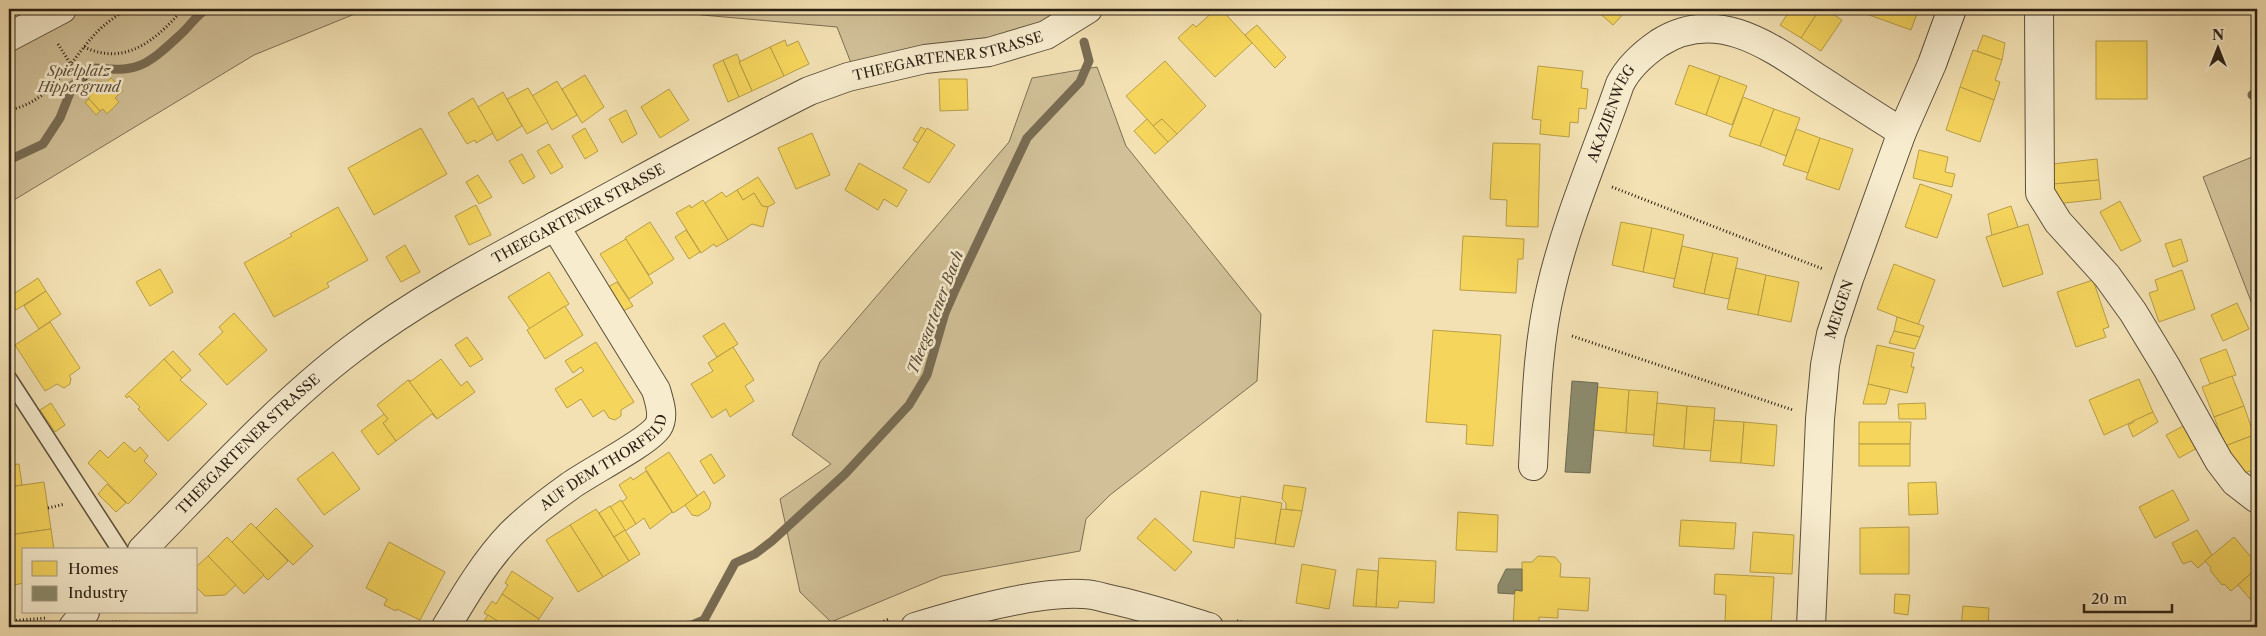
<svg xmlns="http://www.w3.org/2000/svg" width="2266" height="636" viewBox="0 0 2266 636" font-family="'Libre Caslon Text',serif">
<rect width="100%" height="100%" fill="#f3e1b3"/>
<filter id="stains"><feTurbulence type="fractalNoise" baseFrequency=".004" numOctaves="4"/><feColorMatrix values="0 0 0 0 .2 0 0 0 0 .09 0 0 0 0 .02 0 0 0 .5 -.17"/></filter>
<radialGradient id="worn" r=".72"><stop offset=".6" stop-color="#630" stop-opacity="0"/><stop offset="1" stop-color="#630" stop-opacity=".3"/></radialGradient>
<g fill="#d1c098" stroke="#7d7056">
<path d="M62,9H367L254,55L9,203V37Z"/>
<path d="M655,9H1069L1057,17L991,41L851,63L837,27L702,15Z"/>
<path d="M1097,67L1126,146L1261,314L1257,381L1110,495L1086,519L1080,551L942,576L831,622L800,592L780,499L831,464L792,435L820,362L1009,142L1032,78Z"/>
<path d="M2257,155V317L2203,177Z"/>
</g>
<g fill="#f6d55c" stroke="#b89e46">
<path d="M1216,9H1221L1252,43L1215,77L1178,38L1193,24L1196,27Z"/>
<path d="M1595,9H1628L1613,25Z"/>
<path d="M1791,9H1820L1801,38L1780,25Z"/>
<path d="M1820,9H1825L1842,20L1821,51L1801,38Z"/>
<path d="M1859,9H1912L1918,11L1911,30L1858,11Z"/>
<path d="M1257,25L1286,57L1275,68L1245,35Z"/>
<path d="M1983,35L2005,43L2002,60L1977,51Z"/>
<path d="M785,40L787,46L798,41L809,64L784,76L770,47Z"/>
<rect x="2096" y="41" width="51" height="58"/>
<path d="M770,47L784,76L752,91L739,62Z"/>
<path d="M1973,50L2002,60L1995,80L2000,82L1994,100L1960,87Z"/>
<path d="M737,54L740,61L739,62L752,91L739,97L723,60Z"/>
<path d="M723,60L739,97L728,102L713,65Z"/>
<path d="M1165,61L1206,106L1177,134L1162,119L1153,126L1126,96Z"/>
<path d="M1689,65L1720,76L1706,115L1675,104Z"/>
<path d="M1538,66L1583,71L1581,88L1588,89L1586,109L1579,108L1578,123L1570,122L1569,137L1540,134L1541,120L1532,119Z"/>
<path d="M585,75L604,107L582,123L562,89Z"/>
<path d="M1720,76L1747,86L1732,125L1706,115Z"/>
<path d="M111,78L123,91L118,95L107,82Z"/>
<path d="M939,79H967L968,110L940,111Z"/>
<path d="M97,81L107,82L118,95L115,98L119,102L107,114L103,109L100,111L89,99V89Z"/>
<path d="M557,81L577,115L552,130L532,96Z"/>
<path d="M1960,87L1994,100L1980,142L1946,130Z"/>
<path d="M528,88L548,122L527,134L507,99Z"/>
<path d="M669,89L689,120L660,138L641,107Z"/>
<path d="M503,92L522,126L497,141L478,107Z"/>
<path d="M1743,97L1774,109L1760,146L1729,136Z"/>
<path d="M473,98L493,133L476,143L475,140L467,144L448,113Z"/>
<path d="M89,99L100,111L96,115L85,102Z"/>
<path d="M1774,109L1800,118L1786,156L1760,146Z"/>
<path d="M626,110L637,134L622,143L609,119Z"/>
<path d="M1147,119L1168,142L1155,154L1134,131Z"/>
<path d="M1162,119L1177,134L1168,142L1153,126Z"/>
<path d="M921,127L926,130L918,143L913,140Z"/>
<path d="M421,128L447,174L374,215L348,168Z"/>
<path d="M585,128L598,151L585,159L572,136Z"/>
<path d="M927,128L955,145L929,183L903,168Z"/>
<path d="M1796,129L1820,138L1808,173L1783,165Z"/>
<path d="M812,133L830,175L796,189L778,148Z"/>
<path d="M1820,138L1853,149L1839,190L1806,179Z"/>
<path d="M1493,143L1540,144L1538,227L1506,226L1507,200L1490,199Z"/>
<path d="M549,144L563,167L551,174L537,151Z"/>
<path d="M1919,150L1948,157L1945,172L1955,174L1952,187L1913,178Z"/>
<path d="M522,154L535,177L523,184L509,161Z"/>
<path d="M2097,159L2099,180L2054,184L2052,164Z"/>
<path d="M859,163L907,190L897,207L884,199L878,210L845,190Z"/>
<path d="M478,175L492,197L479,204L466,182Z"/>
<path d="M758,177L775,203L768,207L762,206L754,193L743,200L737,190Z"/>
<path d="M2099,180L2101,199L2056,204L2054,184Z"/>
<path d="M1920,184L1952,195L1937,238L1905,227Z"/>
<path d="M737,190L743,200L754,193L762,206L768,207L763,227L752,224L728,240L705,203L722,192L726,197Z"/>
<path d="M703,200L728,240L716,247L714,244L701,253L676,213L690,205L691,208Z"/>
<path d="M2120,201L2141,241L2121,251L2100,212Z"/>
<path d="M476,205L491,235L469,245L455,216Z"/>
<path d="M2011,206L2018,227L1992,236L1988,214Z"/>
<path d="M338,207L368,260L327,283L329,287L274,317L244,263L292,236L290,234Z"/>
<path d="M650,222L674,259L649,275L625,238Z"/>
<path d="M1621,222L1652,228L1643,272L1612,265Z"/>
<path d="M2028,224L2043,274L2003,287L1986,237Z"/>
<path d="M1652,228L1684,235L1675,279L1643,272Z"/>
<path d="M686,230L700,252L689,259L675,237Z"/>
<path d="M1463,236L1524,239L1523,259H1518L1516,293L1460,290Z"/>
<path d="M626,239L653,283L629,299L600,254Z"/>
<path d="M2181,239L2188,261L2173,267L2165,244Z"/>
<path d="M405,245L420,272L401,282L386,257Z"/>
<path d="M1682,246L1713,253L1704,294L1673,287Z"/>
<path d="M1713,253L1738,258L1729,299L1704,294Z"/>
<path d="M1894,264L1935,280L1918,325L1877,309Z"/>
<path d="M1736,268L1766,275L1758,315L1727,309Z"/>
<path d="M160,269L173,292L150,306L136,282Z"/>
<path d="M2182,270L2195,309L2159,322L2149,293L2158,290L2155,280Z"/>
<path d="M549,272L569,304L530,329L508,297Z"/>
<path d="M1766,275L1799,282L1791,322L1758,315Z"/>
<path d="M38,278L46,291L16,310L9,297Z"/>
<path d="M2093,280L2109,327L2103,329L2106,337L2076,347L2057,292Z"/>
<path d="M617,282L633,306L621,312L606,288Z"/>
<path d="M46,291L61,314L39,329L24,306Z"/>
<path d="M2237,303L2249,329L2223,341L2211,315Z"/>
<path d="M565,306L583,335L545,359L527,330Z"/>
<path d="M234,313L267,350L227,385L199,354L223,332L219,327Z"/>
<path d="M1897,317L1924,326L1920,337L1894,331Z"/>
<path d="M50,322L80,368L69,376L71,378L70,384L64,388L57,384L45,391L15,345Z"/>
<path d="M724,323L738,344L717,357L703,336Z"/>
<path d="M1433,330L1501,335L1493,446L1466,444L1467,425L1426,422Z"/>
<path d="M1894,331L1920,337L1915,349L1889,343Z"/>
<path d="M467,337L483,359L470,367L455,345Z"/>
<path d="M596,342L634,402L621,410V416L615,420L609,418L604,410L593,417L581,399L567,408L555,389L584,371L581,367L573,373L565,361Z"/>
<path d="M1877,345L1914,353L1911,367H1914L1907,393L1868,384Z"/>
<path d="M733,347L754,380L745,386L754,401L730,417L726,409L712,418L691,384L713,371L708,363Z"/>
<path d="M2226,349L2236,375L2210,384L2200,359Z"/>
<path d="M173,351L191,370L182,378L164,359Z"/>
<path d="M164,359L182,378L180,380L207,404L168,441L138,409L140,407L129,396L127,398L125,396Z"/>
<path d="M441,359L461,386L467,381L475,392L437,419L408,380L411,381Z"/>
<path d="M2232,376L2244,406L2214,417L2202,387Z"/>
<path d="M2139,379L2153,412L2104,435L2089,400Z"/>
<path d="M408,380L437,419L432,414L396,441L383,423L388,419L377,405Z"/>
<path d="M1868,384L1890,389L1886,404H1863Z"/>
<path d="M1596,387L1629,390L1626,433L1593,430Z"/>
<path d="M1629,390L1658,392L1654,435L1626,433Z"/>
<path d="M51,403L65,425L55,432L40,410Z"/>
<path d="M1657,403L1687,406L1684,449L1653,446Z"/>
<path d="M1925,403L1926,419H1899L1898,404Z"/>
<path d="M1687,406L1715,408L1711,451L1684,449Z"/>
<path d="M2244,406L2254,435L2225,446L2214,417Z"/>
<path d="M2153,412L2158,422L2133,437L2128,425L2134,422L2133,421Z"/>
<path d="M384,414L388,419L383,423L396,441L378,455L361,431Z"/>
<path d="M1714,420L1744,422L1741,463L1710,461Z"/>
<path d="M1744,422L1777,425L1774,466L1741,463Z"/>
<path d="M1859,422H1911L1910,444H1859Z"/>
<path d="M2189,423L2201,446L2179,458L2166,435Z"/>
<path d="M2254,435L2257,444V468L2237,476L2225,446Z"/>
<path d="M124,442L135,452L140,447L148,456L144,461L157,474L128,504L88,463L100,450L108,458Z"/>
<rect x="1859" y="444" width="51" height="22"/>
<path d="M333,452L360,489L324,515L297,479Z"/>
<path d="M669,452L698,497L673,513L645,468Z"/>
<path d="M711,454L725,476L714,484L700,461Z"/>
<path d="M19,464L22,485L9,487V465Z"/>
<path d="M2257,468V489L2250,471Z"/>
<path d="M646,471L672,512L650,529L644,518L636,524L622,502L627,498L619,485L631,477L633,480Z"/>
<path d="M44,482L51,529L9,535V487Z"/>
<path d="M1936,482L1938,514L1909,515L1908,483Z"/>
<path d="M107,484L126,503L116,512L98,494Z"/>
<path d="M1284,485L1306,488L1302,511L1286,509V503L1282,499Z"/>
<path d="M2173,490L2189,520L2155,538L2139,507Z"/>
<path d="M704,491L711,503L709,509L698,516L692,515L685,505Z"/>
<path d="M1201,491L1241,498L1234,548L1193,541Z"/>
<path d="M1241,496L1282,503L1275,544L1235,538Z"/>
<path d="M621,500L636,524L625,531L610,507Z"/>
<path d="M610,506L625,530L614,537L599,513Z"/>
<path d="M276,508L313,546L293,565L256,528Z"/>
<path d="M596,509L629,561L603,577L570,525Z"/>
<path d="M1281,509L1302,511L1294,547L1275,544Z"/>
<path d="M1458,512L1498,515L1497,552L1456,550Z"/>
<path d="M1155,518L1192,552L1175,571L1137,538Z"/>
<path d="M1681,520L1736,523L1734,549L1679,546Z"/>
<path d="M251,523L288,561L268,580L232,542Z"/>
<path d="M570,525L603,577L578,592L546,540Z"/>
<path d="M1909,527V574H1860V528Z"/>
<path d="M51,529L54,550H24V583L14,585L9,535Z"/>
<path d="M625,530L640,554L629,561L614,537Z"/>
<path d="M2197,530L2212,555L2198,568L2191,561L2183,564L2172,543Z"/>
<path d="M1753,532L1794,535L1792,574L1750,572Z"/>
<path d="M227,537L264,575L244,594L208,556Z"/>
<path d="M2234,537L2251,557L2257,568L2231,591L2224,584L2222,585L2210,570L2211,568L2205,561Z"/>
<path d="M389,542L445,572L420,620L397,609L396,611L384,605L387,599L366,588Z"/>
<path d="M208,556L236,585L225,595L205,596L196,587V567Z"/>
<path d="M1538,556L1555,557L1561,564L1560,577L1590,578L1588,611L1558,609V618L1539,617V627H1513L1515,590L1522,591V562H1532Z"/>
<path d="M1379,558L1436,561L1434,603L1399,601L1398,608L1376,607Z"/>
<path d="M1302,564L1336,570L1329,609L1296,603Z"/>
<path d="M2257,568V607L2238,585Z"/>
<path d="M1357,569L1378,571L1376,607L1353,606Z"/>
<path d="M512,571L553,598L539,619L502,594L508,585L505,583Z"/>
<path d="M1715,574L1774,577L1771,626L1725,624L1726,595L1714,594Z"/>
<path d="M502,594L539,619L533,627H507L484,613L492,601L496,604Z"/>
<path d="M1895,594L1910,595L1908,615L1894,613Z"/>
<path d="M1963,606L1989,608L1988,627H1961Z"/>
<path d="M488,615L507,627H480Z"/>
</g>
<g fill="#8c8c6e" stroke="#6e6b53">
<path d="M1572,381L1598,383L1590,473L1565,472Z"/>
<path d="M1506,569H1522V591L1515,590L1514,594L1498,593V585Z"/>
</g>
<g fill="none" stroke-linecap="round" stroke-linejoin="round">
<g stroke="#796c53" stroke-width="9">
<path d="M2252,95L2257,90"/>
<path d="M9,160L43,144L60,118L73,85L94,68C108,69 124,71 138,66C153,61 170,44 182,33C191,25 196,15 207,9"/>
<path d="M666,627L692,625L704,620L735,563L755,554L772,541L845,474L909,405L927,375L945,313L956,288L1027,138L1080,82L1089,61L1084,42"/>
</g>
<defs>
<path id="lane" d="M9,379L120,550"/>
<g id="street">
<path d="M2039,9L2040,193L2058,222L2107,276L2133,312L2167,368L2219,461L2235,482L2257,499"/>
<path d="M9,37L62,9"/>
<path id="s1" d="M1533,466C1536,407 1537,346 1551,288C1567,219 1597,151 1620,84C1629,66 1643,54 1659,43C1717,6 1771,47 1819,79C1847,97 1874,115 1902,132"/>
<path id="s2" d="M142,550C209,482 277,406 352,349C424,294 506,253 585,210C659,170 733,129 809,91L848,77L925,59L989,52L1046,35L1088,9"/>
<path d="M73,627L85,612"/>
<path id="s3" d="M446,627C465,595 485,561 511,534C529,516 549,501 570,486C589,472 647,443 658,427C665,416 659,401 656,390L555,226"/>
<path d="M915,627C961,613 1035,591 1083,594C1092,594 1101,597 1109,599C1143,606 1176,617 1209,627"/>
<path id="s4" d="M1811,627L1820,419L1825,365L1831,334L1849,279L1902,132L1932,64L1952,9"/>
</g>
</defs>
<use href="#lane" stroke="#5c503b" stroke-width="18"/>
<use href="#street" stroke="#5c503b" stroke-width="30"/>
<g stroke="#291f13" stroke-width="3" stroke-dasharray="1 2.5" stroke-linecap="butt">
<path d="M58,44L71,65L92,85"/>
<path d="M84,47C126,67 157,39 183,9"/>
<path d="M9,110C53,102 70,59 99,30C107,22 117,16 126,9"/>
<path d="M1612,187L1823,269"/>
<path d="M1572,336L1793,410"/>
<path d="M48,508L65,504"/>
<path d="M9,621L46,618"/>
<path d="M1237,621L1265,627"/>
<path d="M112,622L332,627"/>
<path d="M871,627L889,619"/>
</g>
<use href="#lane" stroke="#f7ecce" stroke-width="15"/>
<use href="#street" stroke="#f7ecce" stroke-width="28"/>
</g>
<g text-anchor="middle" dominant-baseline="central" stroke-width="5" stroke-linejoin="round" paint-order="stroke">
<g font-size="14" fill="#291f13" stroke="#f7ecce">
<text stroke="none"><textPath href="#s2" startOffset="960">THEEGARTENER STRASSE</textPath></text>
<text stroke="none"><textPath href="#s1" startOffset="364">AKAZIENWEG</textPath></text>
<text stroke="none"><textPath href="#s2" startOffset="555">THEEGARTENER STRASSE</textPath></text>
<text stroke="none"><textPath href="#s4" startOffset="320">MEIGEN</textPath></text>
<text stroke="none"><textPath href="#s2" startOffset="150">THEEGARTENER STRASSE</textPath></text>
<text stroke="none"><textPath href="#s3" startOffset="232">AUF DEM THORFELD</textPath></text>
</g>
<g font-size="14" font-style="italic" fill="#5b4f3b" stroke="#f7ecce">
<text x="79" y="71">Spielplatz<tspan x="79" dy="16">Hippergrund</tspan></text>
</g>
<g font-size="15" font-style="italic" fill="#584c38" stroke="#f7ecce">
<text transform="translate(935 312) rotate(-69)">Theegartener Bach</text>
</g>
</g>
<rect width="2266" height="636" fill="none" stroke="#f3e1b3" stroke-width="30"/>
<rect x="10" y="10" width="2246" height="616" fill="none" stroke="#291f13" stroke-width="2.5"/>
<rect x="15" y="15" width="2236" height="606" fill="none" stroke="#291f13"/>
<rect x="22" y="548" width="175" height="65" fill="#f7ecce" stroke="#a59a83"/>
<rect x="32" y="561" width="25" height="15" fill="#f6d55c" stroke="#a59a83"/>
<text x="68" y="574" font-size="15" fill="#291f13">Homes</text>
<rect x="32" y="586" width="25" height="15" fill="#8c8c6e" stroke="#a59a83"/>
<text x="68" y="598" font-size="15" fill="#291f13">Industry</text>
<g transform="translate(2218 48)" stroke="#f7ecce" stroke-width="4" paint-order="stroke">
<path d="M0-4L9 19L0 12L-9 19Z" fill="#291f13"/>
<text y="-8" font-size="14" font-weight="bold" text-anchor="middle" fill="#291f13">N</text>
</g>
<path d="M2084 604v8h88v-8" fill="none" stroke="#291f13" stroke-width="2.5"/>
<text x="2091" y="604" font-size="15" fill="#291f13" stroke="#f7ecce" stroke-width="4" paint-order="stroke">20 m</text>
<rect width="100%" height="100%" filter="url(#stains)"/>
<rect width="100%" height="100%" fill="url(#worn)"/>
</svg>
